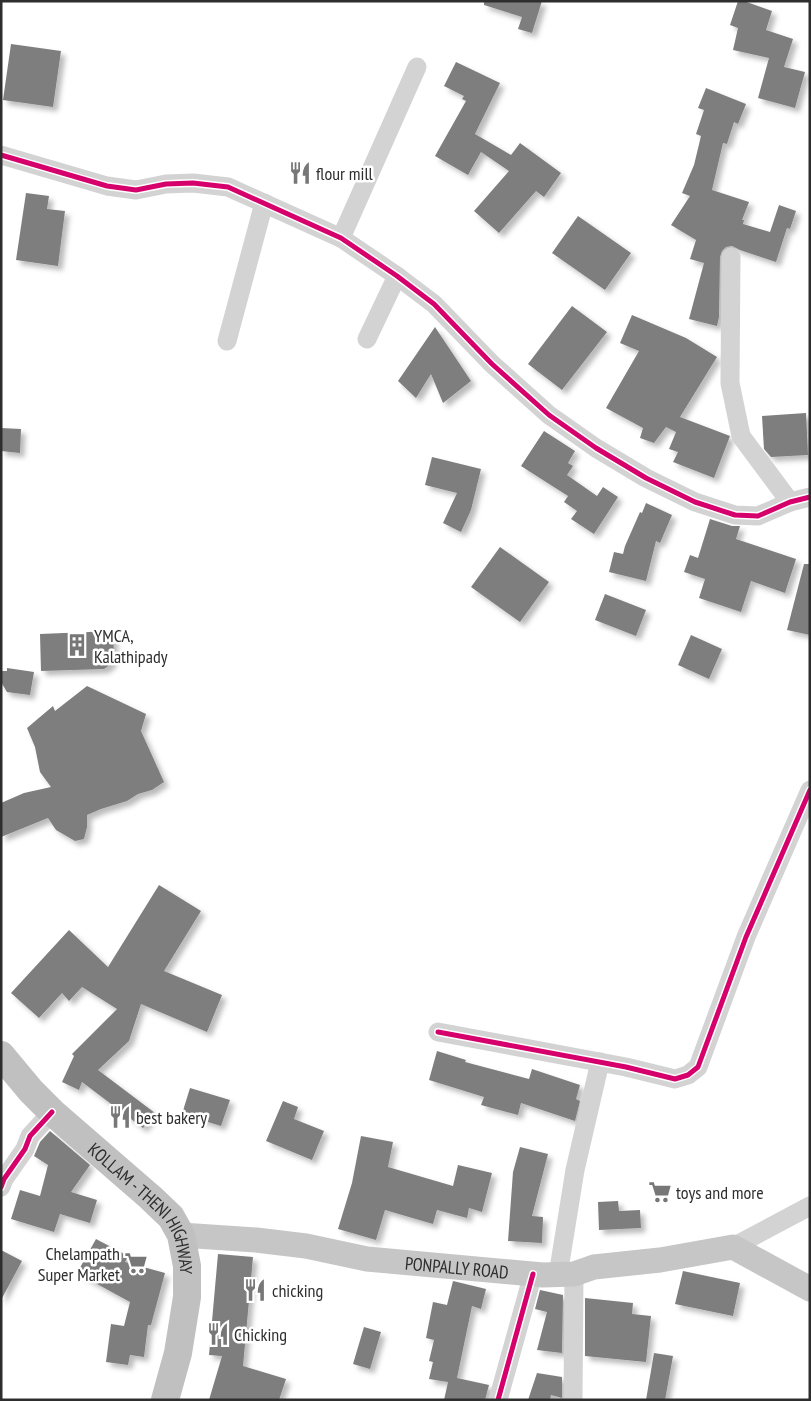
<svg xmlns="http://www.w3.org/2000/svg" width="811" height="1401" viewBox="0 0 811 1401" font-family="'PT Sans Narrow',sans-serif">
<defs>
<filter id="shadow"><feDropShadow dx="4.5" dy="4.5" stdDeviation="2.5" flood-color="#0004"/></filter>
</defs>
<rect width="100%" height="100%" fill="#fff"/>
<g fill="#7e7e7e" filter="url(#shadow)">
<path d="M484,1H542L532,33L518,29L522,17L484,5Z"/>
<path d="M738,1H744L772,11L766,30L793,39L784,67L805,72L795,108L758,98L769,58L733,50L738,28L730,25Z"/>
<path d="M11,44L61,51L53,107L3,100Z"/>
<path d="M456,62L500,83L475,134L511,155L520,143L561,173L544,197L536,191L499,233L474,211L509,171L481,152L468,175L435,156L466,101L462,99L464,96L444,86Z"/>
<path d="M706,88L746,104L738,124L734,122L727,144L723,143L712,190L749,202L742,220H744L743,224L770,232L779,205L796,211L790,229L787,228L776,262L740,250L732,246L726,247L722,251L720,257L719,317L717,326L689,319L704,263L690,259L696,240L671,225L690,196L682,193L694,165L701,136L696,134L704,110L698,108Z"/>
<path d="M26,193L49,196L47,209L65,211L58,266L16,260Z"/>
<path d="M578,216L631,253L605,290L552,253Z"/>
<path d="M572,306L607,332L562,390L528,364Z"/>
<path d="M632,315L686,338L717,357L680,417L730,436L714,478L673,462L678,452L669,449L676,432L666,427L654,443L640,438L643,428L606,408L639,351L620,343Z"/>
<path d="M435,327L471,381L443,403L431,374L416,398L398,381Z"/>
<path d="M806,413L808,455L771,457L764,449L762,416Z"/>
<path d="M1,428L21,429L20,453L1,451Z"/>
<path d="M544,431L575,451L568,463L573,466L567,475L597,496L603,487L618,497L594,534L571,519L577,511L564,502L568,496L521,466Z"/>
<path d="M432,457L481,469L471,510L461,532L443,523L457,493L425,485Z"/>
<path d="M646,503L672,515L660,543L656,541L646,581L609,572L614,552L623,554L625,546L640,512L642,513Z"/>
<path d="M710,519L732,526H740L736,539L796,559L785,593L751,581L741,612L699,598L705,579L684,572L690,555L698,558Z"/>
<path d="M500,547L549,582L520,622L471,587Z"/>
<path d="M804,564H810V635L787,630Z"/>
<path d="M605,594L646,610L636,636L595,620Z"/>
<path d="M113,631L114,655L111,664L104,669L41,671L40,634Z"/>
<path d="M691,635L722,649L709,679L678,665Z"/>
<path d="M7,668L34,672L30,695L7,692L1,682V671H7Z"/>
<path d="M87,686L146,714L141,731L164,782L152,790L138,794L127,801L101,809L87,815V827L84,839L75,841L56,830L48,818L1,837V803L24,793L51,787L40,772L35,747L27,728L53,706L55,711Z"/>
<path d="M159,885L201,911L164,971L222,995L207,1032L141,1004L129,1041L98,1070L155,1113L143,1128L82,1082L79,1090L62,1082L74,1056L72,1054L117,1009L82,987L69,1001L62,993L39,1018L11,993L69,930L108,967Z"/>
<path d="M437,1051L466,1060L465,1062L529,1079L532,1069L580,1085L576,1099L580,1101L575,1121L521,1103L518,1115L481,1105L484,1097L429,1080Z"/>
<path d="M190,1088L230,1100L221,1126L182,1114Z"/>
<path d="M283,1101L298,1107L294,1119L324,1131L312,1160L266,1141Z"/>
<path d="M50,1131L90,1165L71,1192L97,1200L90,1223L60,1214L54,1232L11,1219L20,1190L40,1196L48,1165L34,1156L40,1142Z"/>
<path d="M361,1136L393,1142L388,1167L453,1186L458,1165L492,1173L482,1212L469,1208L467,1218L437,1210L433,1224L385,1210L376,1240L338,1229L352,1183Z"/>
<path d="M520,1147L548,1154L532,1216L543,1217L542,1243L508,1241L513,1172Z"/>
<path d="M618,1201L619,1211L640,1210L641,1228L599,1230L598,1202Z"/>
<path d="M96,1239L128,1256L125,1262L165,1273L151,1325H148L144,1357L130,1355L128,1365L106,1362L111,1324L124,1326L130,1302L77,1273Z"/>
<path d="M1,1250L22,1261L1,1300Z"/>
<path d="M218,1254L253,1257L243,1366L286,1379L279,1400H209L222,1356L209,1355Z"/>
<path d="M683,1271L740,1283L733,1316L675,1304Z"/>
<path d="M453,1281L486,1289L481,1309L472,1306L457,1378L489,1385L485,1400H444L448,1382L429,1379L433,1362L429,1361L434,1340L426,1338L433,1302L447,1305Z"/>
<path d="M540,1290L563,1295L562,1353L537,1350L547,1312L535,1309Z"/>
<path d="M585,1298L633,1303L632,1314L651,1316L646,1362L585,1356Z"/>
<path d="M364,1327L381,1332L370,1369L353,1364Z"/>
<path d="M654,1353L673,1356L665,1400H646Z"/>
<path d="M537,1373L562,1377V1398L551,1395L550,1400H528Z"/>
</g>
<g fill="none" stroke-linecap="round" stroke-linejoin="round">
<g stroke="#d3d3d3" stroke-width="19">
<path d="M1,155L107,186L136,190L166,184L193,183L228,187L341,238L397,276L434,304L492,364L549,415L596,448L646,478L695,502L735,515L758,516L790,502L810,497"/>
<path d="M341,238L417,67"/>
<path d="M731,257L730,383L741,436L790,502"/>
<path d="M367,339L397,276"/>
<path d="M227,341L264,203"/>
<path d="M438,1032L626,1067L675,1079L688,1075L698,1067L746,937L810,790"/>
<path d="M1,1187L4,1179L25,1149L30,1136L52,1112"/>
<path d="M733,1247L810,1206"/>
<path d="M558,1275L575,1170L600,1062"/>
<path d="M498,1400L533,1274"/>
<path d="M573,1400L574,1274"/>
</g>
<path stroke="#c6c6c6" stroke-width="25" id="s1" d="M181,1235L256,1240L306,1246L367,1259L543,1275L574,1274L594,1267L660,1260L733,1247L810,1289"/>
<path stroke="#c0c0c0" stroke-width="28" id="s2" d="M1,1055L31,1091L52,1112L150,1197L171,1217L181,1235L187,1266V1297L178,1353L165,1400"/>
<defs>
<g id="cycleway">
<path d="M1,155L107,186L136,190L166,184L193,183L228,187L341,238L397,276L434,304L492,364L549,415L596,448L646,478L695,502L735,515L758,516L790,502L810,497"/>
<path d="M438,1032L626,1067L675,1079L688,1075L698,1067L746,937L810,790"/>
<path d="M1,1187L4,1179L25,1149L30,1136L52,1112"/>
<path d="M498,1400L533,1274"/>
</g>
</defs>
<use href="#cycleway" stroke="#fff" stroke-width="8"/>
<use href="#cycleway" stroke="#d6006c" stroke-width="5"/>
</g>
<defs>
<symbol id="restaurant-bare" viewBox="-9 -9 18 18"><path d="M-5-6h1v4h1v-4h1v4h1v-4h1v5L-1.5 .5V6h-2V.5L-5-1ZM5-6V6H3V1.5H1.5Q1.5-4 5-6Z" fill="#777" stroke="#fff" stroke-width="2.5" paint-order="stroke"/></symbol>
<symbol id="building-bare" viewBox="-9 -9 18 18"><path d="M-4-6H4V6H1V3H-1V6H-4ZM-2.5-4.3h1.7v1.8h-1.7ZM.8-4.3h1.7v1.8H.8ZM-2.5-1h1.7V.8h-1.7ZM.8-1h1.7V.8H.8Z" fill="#777" stroke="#fff" stroke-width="2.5" paint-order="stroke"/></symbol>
<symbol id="supermarket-bare" viewBox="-9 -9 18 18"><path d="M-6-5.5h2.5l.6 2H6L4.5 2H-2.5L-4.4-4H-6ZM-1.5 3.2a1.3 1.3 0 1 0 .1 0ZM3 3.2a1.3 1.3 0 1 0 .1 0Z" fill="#777" stroke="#fff" stroke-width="2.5" paint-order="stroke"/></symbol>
</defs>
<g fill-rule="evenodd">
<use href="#restaurant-bare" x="284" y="157" width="32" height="32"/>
<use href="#building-bare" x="61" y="629" width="32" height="32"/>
<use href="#restaurant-bare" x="104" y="1101" width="32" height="32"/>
<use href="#supermarket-bare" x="644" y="1176" width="32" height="32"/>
<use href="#supermarket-bare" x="120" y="1247" width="32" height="32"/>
<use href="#restaurant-bare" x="239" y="1274" width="32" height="32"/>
<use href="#restaurant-bare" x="202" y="1318" width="32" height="32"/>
</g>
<g text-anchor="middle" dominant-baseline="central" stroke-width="5" stroke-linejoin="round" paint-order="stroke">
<g font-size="18" fill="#2e2e2e" stroke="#fff" text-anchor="start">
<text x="316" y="173">flour mill</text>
<text x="94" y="635">YMCA,<tspan x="94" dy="21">Kalathipady</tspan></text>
<text x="136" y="1117">best bakery</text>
<text x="676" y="1192">toys and more</text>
<text x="120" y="1253" text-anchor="end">Chelampath<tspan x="120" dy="21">Super Market</tspan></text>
<text x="272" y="1290">chicking</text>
<text x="234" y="1334">Chicking</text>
</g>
<g font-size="18" fill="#2e2e2e" stroke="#fff">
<text stroke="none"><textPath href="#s2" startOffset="212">KOLLAM - THENI HIGHWAY</textPath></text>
<text stroke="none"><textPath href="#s1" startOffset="278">PONPALLY ROAD</textPath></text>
</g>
</g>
<rect width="811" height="1401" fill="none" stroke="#2e2e2e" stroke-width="5"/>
</svg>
